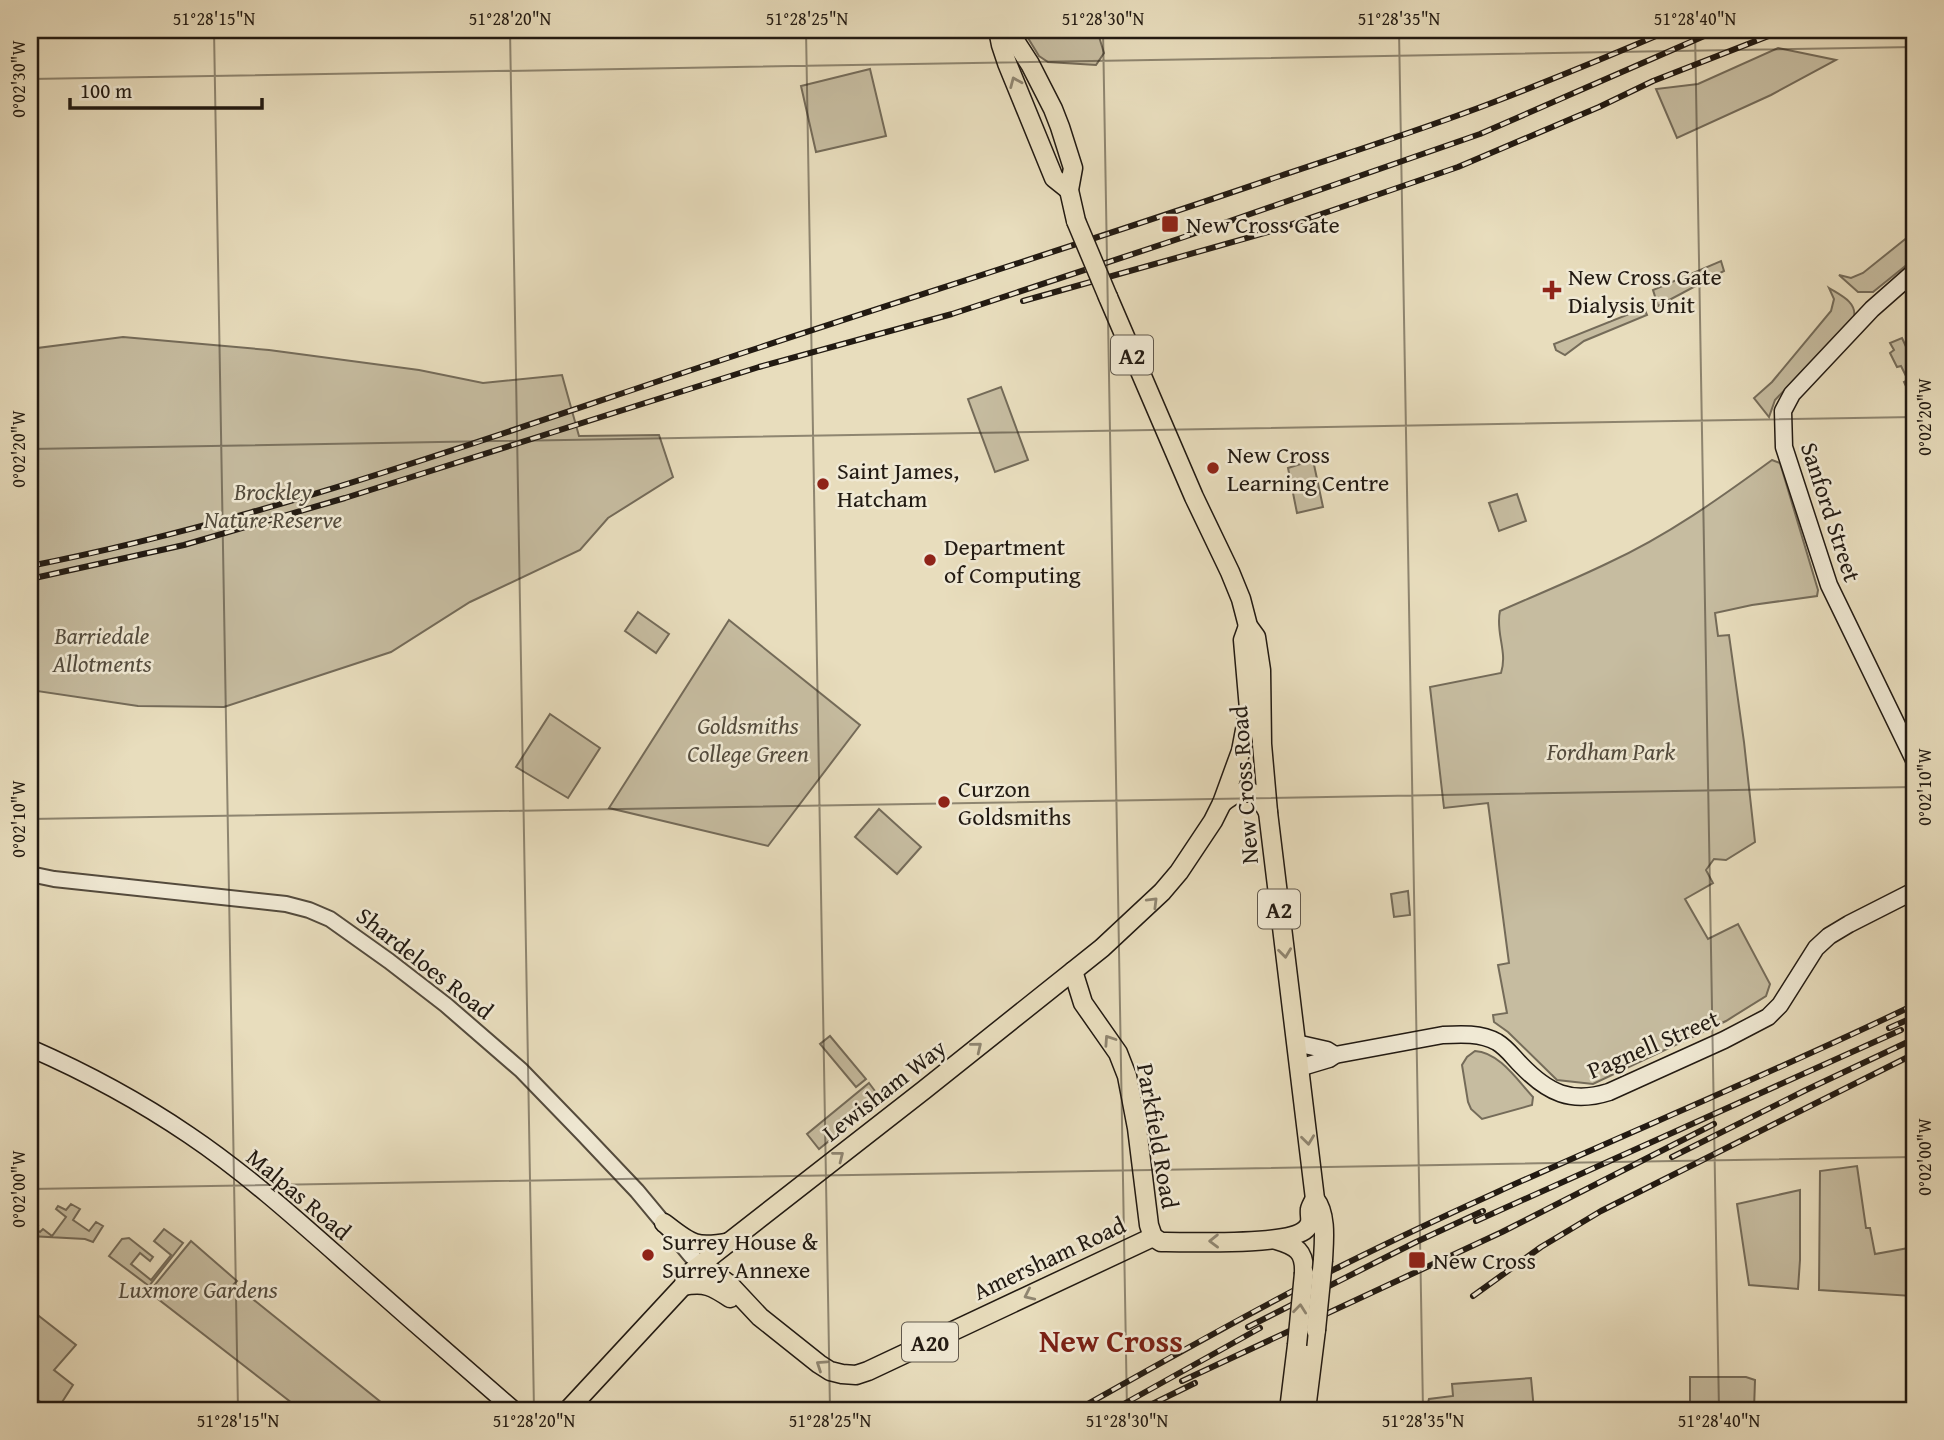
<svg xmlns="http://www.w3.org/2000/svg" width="1944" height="1440" viewBox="0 0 1944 1440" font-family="'Gentium Book Plus',serif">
<rect width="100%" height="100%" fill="#e8ddbd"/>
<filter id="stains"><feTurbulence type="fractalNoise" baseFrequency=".00286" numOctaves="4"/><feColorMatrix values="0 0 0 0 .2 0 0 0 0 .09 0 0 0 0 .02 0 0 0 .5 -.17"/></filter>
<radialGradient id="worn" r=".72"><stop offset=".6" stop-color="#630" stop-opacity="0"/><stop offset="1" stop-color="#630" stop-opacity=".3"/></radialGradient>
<g fill="#c6bca0" stroke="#746b59" stroke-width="2">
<path d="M1049,30H1097L1104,53L1096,65L1048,62L1039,56L1028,38Z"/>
<path d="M1778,48L1836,60L1771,95L1677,138L1656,89L1698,84Z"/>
<path d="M870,69L886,136L816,152L801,86Z"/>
<path d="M1914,232V259L1873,292H1858L1839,275L1851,278L1863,273Z"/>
<path d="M1721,261L1724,271L1658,306L1653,290Z"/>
<path d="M1829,288C1840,295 1857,302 1854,317L1775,400L1769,417L1754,398L1772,382L1831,311L1834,299Z"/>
<path d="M1644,308L1647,315L1584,341L1565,355L1556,350L1554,344Z"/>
<path d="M123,337L269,350L419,370L483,383L562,375L579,436L659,435L673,477L608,518L580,550L470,602L391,652L315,677L224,707L138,706L30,690V349Z"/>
<path d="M1902,338L1914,364V395L1911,397L1904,382L1908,380L1901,366L1897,367L1890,353L1894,350L1890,343Z"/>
<path d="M1001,387L1028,460L995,472L968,399Z"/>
<path d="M1313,460L1323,507L1297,513L1288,468Z"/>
<path d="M1772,460L1780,463L1818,590L1817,596L1752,605L1715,613L1718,636L1729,635L1744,742L1755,842L1726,860L1714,859L1706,870L1713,883L1685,899L1708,939L1738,924L1770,984L1766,996L1726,1021L1593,1084L1557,1080L1508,1032L1494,1022L1493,1015L1507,1013L1498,965L1509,963L1488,803L1444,808L1430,687L1501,673C1508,652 1495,632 1500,611C1536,595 1573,580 1608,563C1667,536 1720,498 1772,460Z"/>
<path d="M1517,494L1526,521L1499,531L1489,503Z"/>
<path d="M638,612L669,634L656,653L625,631Z"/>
<path d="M729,620L860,725L768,846L609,808Z"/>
<path d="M550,714L600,748L568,798L516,767Z"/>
<path d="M879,809L921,847L897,874L855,837Z"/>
<path d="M1408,891L1410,915L1394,917L1391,894Z"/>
<path d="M830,1036L866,1079L856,1087L820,1044Z"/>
<path d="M1475,1051C1499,1052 1518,1081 1533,1097L1532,1105L1482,1119L1471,1109L1468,1102L1462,1065L1467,1057Z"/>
<path d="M869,1083L881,1099L819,1149L807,1134Z"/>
<path d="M1857,1166L1866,1228H1870L1875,1254L1914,1247L1912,1296L1819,1290L1820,1171Z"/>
<path d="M1800,1190V1260L1798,1289L1749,1285L1737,1204Z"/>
<path d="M71,1204L80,1209L73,1220L89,1231L96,1222L103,1226L93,1242L85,1239L30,1236L32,1226L30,1225V1209L34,1212L30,1220L38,1226L36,1229L40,1232L43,1229L52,1236L66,1217L56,1209L58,1206L66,1210Z"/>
<path d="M164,1229L183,1243L149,1286L109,1256L122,1239L129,1238L153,1257L150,1261L140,1253L131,1264L151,1280L171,1255L154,1241Z"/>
<path d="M191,1241L237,1281L234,1284L387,1407L383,1410H301L149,1292Z"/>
<path d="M30,1309L76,1345L54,1370L73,1385L57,1410H52L35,1398L30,1404Z"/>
<path d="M1690,1377H1746L1755,1380L1754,1410H1690Z"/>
<path d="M1531,1378L1534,1410H1426L1429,1399L1453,1396L1452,1384Z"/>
</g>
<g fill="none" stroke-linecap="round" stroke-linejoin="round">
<defs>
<path id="tertiary" d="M30,874L54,879L286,904L309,910L330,919L389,961L446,1005L521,1070L583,1134L637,1191L691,1256L702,1264"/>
<g id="secondary">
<path d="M1914,272L1872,309L1792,394L1783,411L1784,447L1829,585L1914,760"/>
<path d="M1296,1043L1327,1050L1335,1055"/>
<path d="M30,1048C85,1072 139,1101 189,1135C247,1174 301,1223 354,1270C407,1317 461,1364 514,1410"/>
<path d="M1299,1068L1329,1059L1335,1055L1443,1035C1461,1034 1481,1033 1497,1042C1507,1048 1513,1057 1521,1065C1548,1093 1571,1104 1609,1092L1724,1040L1768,1017L1780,1005L1816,948L1829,936L1849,924L1914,891"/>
</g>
<g id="trunk">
<path d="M998,30L1001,45L1007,63L1054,178L1069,190"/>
<path d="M1008,30L1030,64L1053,109L1060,127L1073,168L1069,190L1076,221"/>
<path d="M1108,297L1194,497L1230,572L1241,599L1248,626L1256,637L1261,670L1262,744L1268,812L1315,1199C1327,1214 1324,1241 1323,1260"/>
<path d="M1222,803C1234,793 1245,788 1259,796L1268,812"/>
<path d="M1073,971L1083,1003L1118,1053L1127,1076L1137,1128L1149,1225L1153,1237"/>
<path d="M664,1223C691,1244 695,1249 730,1242"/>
<path d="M1153,1237L1161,1242H1166C1193,1242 1289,1246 1306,1229C1313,1222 1309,1217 1310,1209C1310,1208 1314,1200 1315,1199"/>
<path d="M1276,1240C1296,1246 1305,1251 1304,1273"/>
<path d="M702,1264L730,1285L760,1317L819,1364L830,1371L842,1374L856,1375L868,1371L1153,1237"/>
<path d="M683,1286C705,1282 712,1286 730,1298"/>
<path d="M568,1410L683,1286L687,1277L692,1271L924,1090L1102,948L1162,892L1179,872L1213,821L1222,803L1241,751L1249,709L1243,640L1248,626"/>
<path d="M1289,1410L1297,1345"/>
<path d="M1306,1410L1316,1330"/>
</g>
</defs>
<use href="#tertiary" stroke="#544b3d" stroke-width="18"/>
<use href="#secondary" stroke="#221a12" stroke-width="19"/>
<use href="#trunk" stroke="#221a12" stroke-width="21"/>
<use href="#tertiary" stroke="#f0e9d4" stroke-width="14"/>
<use href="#secondary" stroke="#f0e9d4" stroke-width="16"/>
<use href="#trunk" stroke="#e8ddbd" stroke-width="18"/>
<defs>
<g id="rail">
<path d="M1023,301L1272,231L1458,167L1599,107L1653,81L1784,30"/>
<path d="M30,566C280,517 519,426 761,347C934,290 1108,235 1280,176C1351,152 1424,129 1494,102C1553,79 1612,55 1670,30"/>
<path d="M30,579L184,545L345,498L759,367L952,314L1184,237L1480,134L1718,30"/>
<path d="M1889,1028L1914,1017"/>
<path d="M1672,1157L1806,1090L1914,1039"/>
<path d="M1476,1221L1901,1030"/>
<path d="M1473,1296L1541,1247L1601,1211L1914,1054"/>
<path d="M1248,1327L1416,1242L1483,1211"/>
<path d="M1182,1381L1502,1232L1714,1124"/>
<path d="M1077,1410C1164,1361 1252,1311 1341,1266C1529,1172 1725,1096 1914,1005"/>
<path d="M1113,1410L1260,1328"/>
<path d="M1140,1410L1195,1383"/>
</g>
</defs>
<use href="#rail" stroke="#221a12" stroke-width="6"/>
<use href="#rail" stroke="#f0e9d4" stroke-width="3.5" stroke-dasharray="10" stroke-linecap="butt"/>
<defs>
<g id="trunk-bridge">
<path d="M1076,221L1108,297"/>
<path d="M1316,1330L1323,1260"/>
<path d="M1297,1345L1304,1273"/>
</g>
</defs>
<use href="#trunk-bridge" stroke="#221a12" stroke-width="21" stroke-linecap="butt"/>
<use href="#trunk-bridge" stroke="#e8ddbd" stroke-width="18"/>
</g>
<defs><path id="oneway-chevron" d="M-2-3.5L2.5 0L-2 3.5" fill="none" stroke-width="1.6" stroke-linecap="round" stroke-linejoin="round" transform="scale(1.75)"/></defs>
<g stroke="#8f8570">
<use href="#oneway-chevron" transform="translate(1015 82) rotate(-113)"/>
<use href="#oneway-chevron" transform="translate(1153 902) rotate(-45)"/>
<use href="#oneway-chevron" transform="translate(1285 953) rotate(83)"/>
<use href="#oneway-chevron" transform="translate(1109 1040) rotate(-124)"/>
<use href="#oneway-chevron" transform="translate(977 1047) rotate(-39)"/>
<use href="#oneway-chevron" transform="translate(1308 1140) rotate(83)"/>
<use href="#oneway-chevron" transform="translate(839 1156) rotate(-38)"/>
<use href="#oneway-chevron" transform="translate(1214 1241) rotate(179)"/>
<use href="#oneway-chevron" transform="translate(1029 1295) rotate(155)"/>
<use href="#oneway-chevron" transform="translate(1300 1309) rotate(-84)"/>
<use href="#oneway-chevron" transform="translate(821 1365) rotate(-146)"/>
</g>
<path fill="none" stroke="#221a12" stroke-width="2" stroke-opacity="0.45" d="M214,30L238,1410M510,30L534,1410M806,30L830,1410M1103,30L1127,1410M1399,30L1423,1410M1695,30L1719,1410M30,79L1914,47M30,449L1914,417M30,819L1914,787M30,1189L1914,1157"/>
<g fill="#8f2418" stroke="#f0e9d4" stroke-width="2.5">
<rect x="1161" y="215" width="18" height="18" rx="3.5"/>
<path d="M1548.5 279.5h7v7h7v7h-7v7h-7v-7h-7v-7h7z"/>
<circle cx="1213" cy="468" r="7"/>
<circle cx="823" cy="484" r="7"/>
<circle cx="930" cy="560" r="7"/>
<circle cx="944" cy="802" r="7"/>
<circle cx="648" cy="1255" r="7"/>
<rect x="1408" y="1251" width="18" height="18" rx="3.5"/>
</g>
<g text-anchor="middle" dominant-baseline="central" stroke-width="5" stroke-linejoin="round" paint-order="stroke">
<g fill="#f0e9d4" stroke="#60584c" stroke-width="2">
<rect x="1111" y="335.5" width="42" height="39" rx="5"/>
<rect x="1258" y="889.5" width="42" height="39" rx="5"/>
<rect x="902" y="1322.5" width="56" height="39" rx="5"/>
</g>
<g font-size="23" font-weight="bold" fill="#221a12">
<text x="1132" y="355">A2</text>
<text x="1279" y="909">A2</text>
<text x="930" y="1342">A20</text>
</g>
<g font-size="24" fill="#221a12" stroke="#f0e9d4" text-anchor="start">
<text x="1186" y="224">New Cross Gate</text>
<text x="1568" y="276">New Cross Gate<tspan x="1568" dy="28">Dialysis Unit</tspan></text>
<text x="1227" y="454">New Cross<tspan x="1227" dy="28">Learning Centre</tspan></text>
<text x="837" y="470">Saint James,<tspan x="837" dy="28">Hatcham</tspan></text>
<text x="944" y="546">Department<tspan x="944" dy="28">of Computing</tspan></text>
<text x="958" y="788">Curzon<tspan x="958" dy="28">Goldsmiths</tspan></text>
<text x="662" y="1241">Surrey House &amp;<tspan x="662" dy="28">Surrey Annexe</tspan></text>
<text x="1433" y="1260">New Cross</text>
</g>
<g font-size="24" font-style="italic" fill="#534b3d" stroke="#f0e9d4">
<text x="273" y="491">Brockley<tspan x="273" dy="28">Nature Reserve</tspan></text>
<text x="102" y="635">Barriedale<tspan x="102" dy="28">Allotments</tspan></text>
<text x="748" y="725">Goldsmiths<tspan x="748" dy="28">College Green</tspan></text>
<text x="1611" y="751">Fordham Park</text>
<text x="198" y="1289">Luxmore Gardens</text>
</g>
<g font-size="24" fill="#221a12" stroke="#f0e9d4">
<text transform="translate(1831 512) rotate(72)">Sanford Street</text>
<text transform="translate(1244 785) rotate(-94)">New Cross Road</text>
<text transform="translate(425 963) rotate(38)">Shardeloes Road</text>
<text transform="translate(1653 1044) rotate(-23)">Pagnell Street</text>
<text transform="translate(884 1090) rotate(-38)">Lewisham Way</text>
<text transform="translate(1158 1136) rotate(80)">Parkfield Road</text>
<text transform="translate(299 1194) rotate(40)">Malpas Road</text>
<text transform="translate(1049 1258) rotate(-25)">Amersham Road</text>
</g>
<g font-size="32" font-weight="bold" fill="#7a1f14" stroke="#f0e9d4">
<text x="1111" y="1340">New Cross</text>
</g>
</g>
<rect width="1944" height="1440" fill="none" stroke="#e8ddbd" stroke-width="77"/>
<path d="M70 98v10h192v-10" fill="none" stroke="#221a12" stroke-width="3.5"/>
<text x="80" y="98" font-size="21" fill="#221a12" stroke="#f0e9d4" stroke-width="5" paint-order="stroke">100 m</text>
<rect x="38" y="38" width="1868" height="1364" fill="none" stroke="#221a12" stroke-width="2.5"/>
<g font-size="18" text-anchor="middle" fill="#221a12">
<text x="214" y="25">51°28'15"N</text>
<text x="510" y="25">51°28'20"N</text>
<text x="807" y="25">51°28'25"N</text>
<text x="1103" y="25">51°28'30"N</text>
<text x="1399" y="25">51°28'35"N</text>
<text x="1695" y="25">51°28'40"N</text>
<text transform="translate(19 79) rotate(-90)" y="6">0°02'30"W</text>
<text transform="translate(1925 417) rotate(-90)" y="6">0°02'20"W</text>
<text transform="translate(19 449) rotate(-90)" y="6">0°02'20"W</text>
<text transform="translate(1925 787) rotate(-90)" y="6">0°02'10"W</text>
<text transform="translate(19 819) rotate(-90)" y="6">0°02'10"W</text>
<text transform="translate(1925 1157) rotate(-90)" y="6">0°02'00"W</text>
<text transform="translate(19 1189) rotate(-90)" y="6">0°02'00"W</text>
<text x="238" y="1427">51°28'15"N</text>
<text x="534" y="1427">51°28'20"N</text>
<text x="830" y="1427">51°28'25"N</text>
<text x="1127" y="1427">51°28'30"N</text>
<text x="1423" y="1427">51°28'35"N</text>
<text x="1719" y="1427">51°28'40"N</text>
</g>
<rect width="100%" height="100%" filter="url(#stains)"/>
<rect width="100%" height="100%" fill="url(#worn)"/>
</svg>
